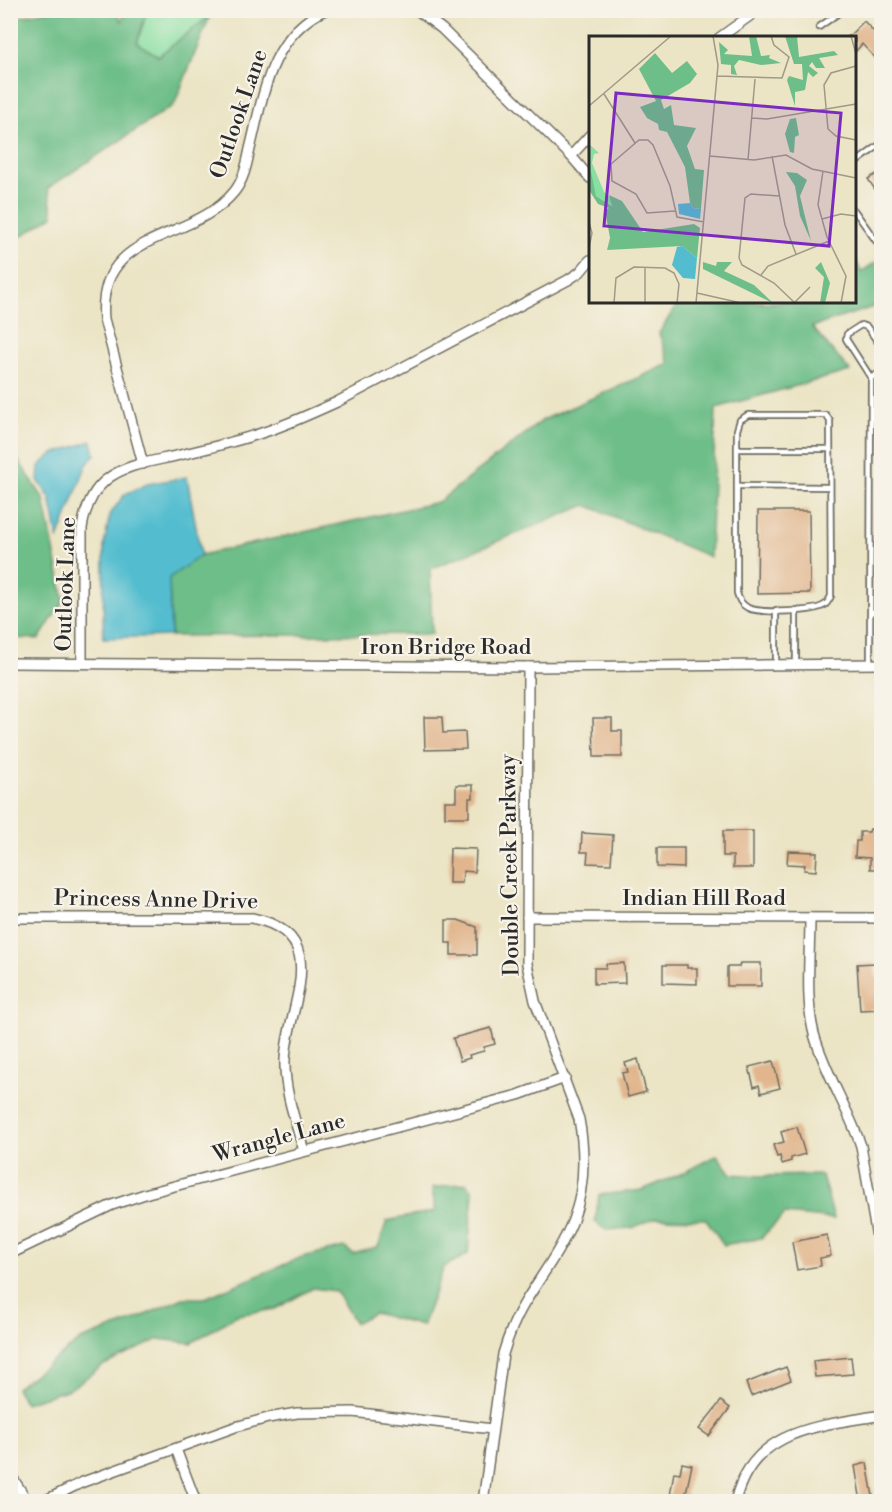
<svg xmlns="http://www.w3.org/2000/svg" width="892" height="1512" viewBox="0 0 892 1512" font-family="'Libre Bodoni',serif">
<rect width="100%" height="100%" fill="#f7f3e8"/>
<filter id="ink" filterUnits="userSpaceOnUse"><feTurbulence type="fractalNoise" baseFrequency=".0167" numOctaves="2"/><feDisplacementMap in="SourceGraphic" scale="12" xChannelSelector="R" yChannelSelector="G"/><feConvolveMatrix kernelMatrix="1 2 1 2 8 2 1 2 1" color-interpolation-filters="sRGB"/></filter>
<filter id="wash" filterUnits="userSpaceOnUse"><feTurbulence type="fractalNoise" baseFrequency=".008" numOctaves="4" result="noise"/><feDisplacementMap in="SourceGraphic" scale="24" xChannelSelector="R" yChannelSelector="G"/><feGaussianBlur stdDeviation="1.35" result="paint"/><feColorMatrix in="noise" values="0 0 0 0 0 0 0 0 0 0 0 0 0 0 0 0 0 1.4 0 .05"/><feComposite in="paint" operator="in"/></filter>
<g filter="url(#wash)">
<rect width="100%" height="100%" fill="#ebe4c5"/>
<path fill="#87dfa2" stroke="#598566" stroke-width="1.5" d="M147,11H212L210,16L159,56L137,44Z"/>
<g fill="#6dbe88" stroke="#4c745a" stroke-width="1.5">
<path d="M115,10L122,21L125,11H147L137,43L158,56L210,16L174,105L48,188L53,216L11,243V19L45,11Z"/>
<path d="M855,258L861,272L881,259V309L879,305L812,327L850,371L716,408L710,557L586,505L430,569L432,634L171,636L169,578L201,555L438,502L543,420L669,364L659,333L676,306L710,302H854Z"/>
<path d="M10,422L18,460L44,499L64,600L39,639L11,638Z"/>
<path d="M717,1155L731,1174L761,1176L822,1175L834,1219L785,1214L761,1238L724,1245L706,1219L655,1218L632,1228L606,1230L595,1222L599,1195L642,1190L683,1173Z"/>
<path d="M466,1183L473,1191L468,1254L444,1267L422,1326L374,1313L355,1323L336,1291L313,1288L275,1309L237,1315L191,1343L159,1339L104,1365L70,1389L25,1403L16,1388L81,1340L134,1320L183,1298H205L302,1257L344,1247L353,1254L378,1247L387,1221L435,1211L432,1188Z"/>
</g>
<g fill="#53bdcf" stroke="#3f747d" stroke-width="1.5">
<path d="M92,441L95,454L86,466L58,539L50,498L38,480L39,466L53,454Z"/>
<path d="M187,477L201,555L169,578L171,636L103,638L104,545L110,514L125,494L147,484Z"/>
</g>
<g id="blocks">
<g fill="#e1b68e">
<path d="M864,21L873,31L882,22V52L875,58L862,44L855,52V38H847Z"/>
<path d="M882,171V200L868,179Z"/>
<path d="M758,511H809L810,593L757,594Z"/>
<path d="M424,717H442L443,733L465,732L466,749L425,750Z"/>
<path d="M593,718H612V731H622V757H594Z"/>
<path d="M456,785H473V798H469V817H445V801H456Z"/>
<path d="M870,829L882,830V869H870V858L855,857L856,841H860V832H869Z"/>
<path d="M723,831H753V868H733V856H723Z"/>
<path d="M582,833L613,835L611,864L587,863L588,852H581Z"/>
<path d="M450,848L476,849L475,872L463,871L462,883H449Z"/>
<path d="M657,848H684V868L657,867Z"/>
<path d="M788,851L817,852L816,871L804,870L805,865L787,864Z"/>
<path d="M446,920H458L477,927V955H451V943H446Z"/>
<path d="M624,963L625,983L594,984V968H606V964Z"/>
<path d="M740,963H761V986H727V967H739Z"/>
<path d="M875,963L876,977H882V1009L860,1010L857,964Z"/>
<path d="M663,965H687V968H697V984L663,983Z"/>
<path d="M491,1028L495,1044L484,1047V1051L469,1055L470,1058L460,1061L453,1038Z"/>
<path d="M638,1059L646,1092L628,1097L622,1073L628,1072L625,1063Z"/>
<path d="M773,1061L780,1088L761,1093L759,1085L754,1087L749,1067Z"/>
<path d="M797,1127L805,1154L791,1158V1161L782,1164L780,1156L777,1157L773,1145L784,1142L781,1132Z"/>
<path d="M827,1235L831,1256L820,1258L821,1266L797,1270L792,1242Z"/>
<path d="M851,1357L853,1374L815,1377L813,1361Z"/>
<path d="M786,1367L791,1380L751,1396L746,1383Z"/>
<path d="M721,1401L730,1408L709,1436L699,1429Z"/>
<path d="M682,1463L692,1465L684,1502H669L674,1472L680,1473Z"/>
<path d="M867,1463L874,1502H861L855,1466Z"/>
</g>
</g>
</g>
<g filter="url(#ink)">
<use href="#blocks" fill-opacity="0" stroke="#6e6c61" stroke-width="1.5"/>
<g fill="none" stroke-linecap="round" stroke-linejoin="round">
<defs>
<g id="service">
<path d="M819,27L843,10"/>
<path d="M854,164L882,143"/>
<path d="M854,210L876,241L882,243"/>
<path d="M871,378L882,371"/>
<path d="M748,415H826L830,421L831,596C830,598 828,602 826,604C816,613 760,613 748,608C741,604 739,600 737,593V430L740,420Z"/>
<path d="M737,449H830"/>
<path d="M737,486L830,487"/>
<path d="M871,612H882"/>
<path d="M776,664V610"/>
<path d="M796,664V610"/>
<path d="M870,664L871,378L846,339L847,334L861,325L867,327L882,348"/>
</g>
<g id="minor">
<path d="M417,10L442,29L571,156L590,178"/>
<path d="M719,38L758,10"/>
<path d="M571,156L590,135"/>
<path d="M143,464L104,319C96,228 192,244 234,192C244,180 247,163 250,149C263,97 270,35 325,10"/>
<path d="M10,663L528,667L882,664"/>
<path d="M82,663V528C85,510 91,492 106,480C125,464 156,461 180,455C201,450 222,445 242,439C275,430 306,416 337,402L568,280L580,272L590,260"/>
<path d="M527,917L882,918"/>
<path d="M10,918H252C336,935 286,1008 285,1061C284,1091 296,1123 304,1151"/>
<path d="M810,918C810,954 805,999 814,1034C825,1073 848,1108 861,1146L882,1266"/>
<path d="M10,1254L112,1205L148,1193L518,1095L565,1078"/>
<path d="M176,1449L196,1502"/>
<path d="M10,1474L28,1502"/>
<path d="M42,1502L83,1482L235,1427L268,1418L297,1413L353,1412L492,1429"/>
<path d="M483,1502L503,1354C508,1337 515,1319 524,1304C541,1276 561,1250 573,1220C585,1188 585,1152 579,1119L535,1001L527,964L528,667"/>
<path d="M735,1502C752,1428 820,1426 882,1415"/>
</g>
</defs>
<use href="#service" stroke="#6e6c61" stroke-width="8"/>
<use href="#minor" stroke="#6e6c61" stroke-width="12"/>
<use href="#service" stroke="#fff" stroke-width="4.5"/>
<use href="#minor" stroke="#fff" stroke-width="9"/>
</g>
</g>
<g text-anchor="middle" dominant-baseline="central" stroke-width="4.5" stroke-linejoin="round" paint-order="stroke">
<g font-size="22" fill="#2b2b2b" stroke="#f7f3e8">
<text transform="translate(239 114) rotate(-71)">Outlook Lane</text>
<text transform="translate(66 584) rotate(-88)">Outlook Lane</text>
<text x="446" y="647">Iron Bridge Road</text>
<text transform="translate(510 865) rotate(-91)">Double Creek Parkway</text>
<text x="704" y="898">Indian Hill Road</text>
<text transform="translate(156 900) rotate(1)">Princess Anne Drive</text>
<text transform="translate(279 1138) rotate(-15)">Wrangle Lane</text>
</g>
</g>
<g transform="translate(589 36)">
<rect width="267" height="267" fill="#ebe4c5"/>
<path d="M0,108L10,117L5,118L3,127L15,156L26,167L24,170L7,160L1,140Z" fill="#87dfa2"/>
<path d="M160,0H167L172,20L181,19L180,22L192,27L172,29L150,24L145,30L148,39L142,38V29L132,28L130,6L139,14L135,18L163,20ZM196,0H208L210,21L245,15L249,19L230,22L236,32H227L223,26L220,30L229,37L224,41L219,36L216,54L206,56V70L198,44L200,40L214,44L213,28H205ZM66,17L83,37L98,25L108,38L101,47L72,64L75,73L82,69L85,89L107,92L98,110L106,133L115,134L112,173L104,172L101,167L96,131L78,96L70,94L69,88L58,82L51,71L67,65L50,33ZM207,82L210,99L206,101L205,117L201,116L196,98L201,83ZM0,126L7,160L23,170L20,159L33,165L54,196L105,188L111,192L108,222L93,210L18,214L21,202L16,174L20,172L9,168L0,154ZM197,136L208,137L218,144L211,160L222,205L211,180L206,150ZM114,226L127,230L128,226H143L135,235L165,249L184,267L114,233ZM232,226L241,247L236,267H231L235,241L226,232Z" fill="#6dbe88"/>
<path d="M101,167L104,172L112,173L111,183L90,178L89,168ZM93,210L108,222L106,243L94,242L83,229L88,211Z" fill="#53bdcf"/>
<path fill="none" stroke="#9e9a87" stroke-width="1.5" d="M262,0L267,18M267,30L242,37L235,49L239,93L247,100L267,104M128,40L193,42L200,21L185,9L182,0M15,58L46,107M0,70L82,0M162,82L178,83L267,68M121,120L165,124L197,119L223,133L267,142M183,120L196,189L207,218M159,124L166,43M234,135L229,169L238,201L257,240L252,267M190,160L162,158L156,162L150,222L153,229L185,247L206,267M86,175L58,177L47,158L23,145L22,128L50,104H59L64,109L81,150L88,181L115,186M233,183L252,178L267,180M0,186L3,197L0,212M56,231V267M172,239L179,230L240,205M108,257L152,267M206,266L221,251M25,267L27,242L45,231L76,232L85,237L90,248L88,267M107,267L129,29L124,0"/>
<path fill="#7b2cbf" fill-opacity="0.15" stroke="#7b2cbf" stroke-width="3" d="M27,57L252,77L240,210L15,190Z"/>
<rect width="267" height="267" fill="none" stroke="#2b2b2b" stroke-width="3"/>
</g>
<rect width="892" height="1512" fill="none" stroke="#f7f3e8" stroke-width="36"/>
</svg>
